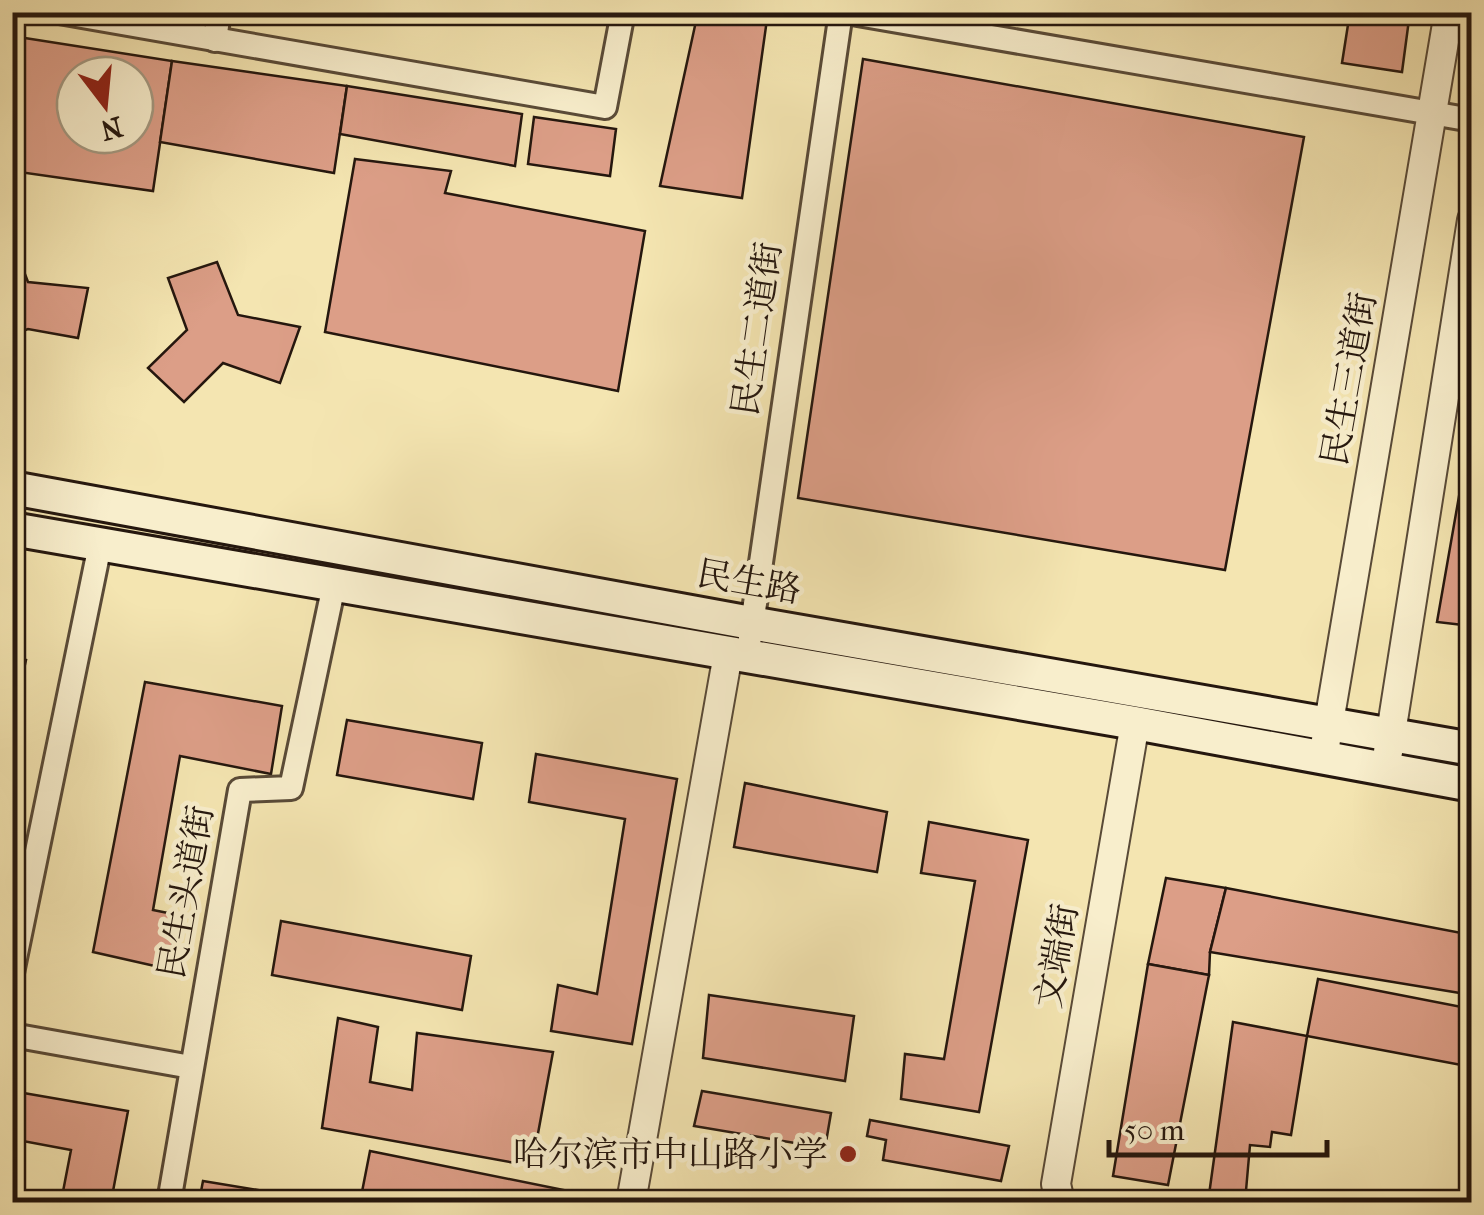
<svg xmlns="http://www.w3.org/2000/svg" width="1484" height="1215" viewBox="0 0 1484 1215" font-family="'IM FELL French Canon','Noto Serif SC',serif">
<rect width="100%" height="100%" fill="#f4e5b1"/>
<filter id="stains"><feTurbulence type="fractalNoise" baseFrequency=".002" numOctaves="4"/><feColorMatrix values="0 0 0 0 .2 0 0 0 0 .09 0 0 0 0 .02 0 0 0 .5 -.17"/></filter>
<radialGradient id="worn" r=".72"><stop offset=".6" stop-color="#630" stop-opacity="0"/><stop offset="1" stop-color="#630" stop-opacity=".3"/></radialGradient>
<g fill="#dc9e87" stroke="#25170e" stroke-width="2.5" fill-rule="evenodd">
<path d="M698,12H768L742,198L660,186Z"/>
<path d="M1067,12H1122L1121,22Z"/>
<path d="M1350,12H1410L1402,72L1342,63Z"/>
<path d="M12,36L172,61L153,191L12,171ZM75,75H135V135H75Z"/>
<path d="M863,59L1304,137L1225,570L798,498Z"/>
<path d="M172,61L347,86L334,173L160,142Z"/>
<path d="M347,86L522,114L515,166L340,134Z"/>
<path d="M534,117L616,129L610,176L528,164Z"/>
<path d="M355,159L451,171L445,193L645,231L618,391L325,332Z"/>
<path d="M12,240L28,282L88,288L78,338L28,329L12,335Z"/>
<path d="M217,262L238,315L300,327L280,383L223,363L184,402L148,368L187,330L168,278Z"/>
<path d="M1472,422V626L1437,622Z"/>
<path d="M12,657L26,660L12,724Z"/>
<path d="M145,682L282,706L271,774L180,756L153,910L178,915L168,969L93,952Z"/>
<path d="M347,720L482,743L473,799L337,775Z"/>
<path d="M536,754L677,779L632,1044L551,1031L558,985L597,994L625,819L529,802Z"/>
<path d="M745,783L887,812L877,872L734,847Z"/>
<path d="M929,822L1028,840L979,1112L901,1099L905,1054L944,1059L975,881L921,873Z"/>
<path d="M1166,878L1226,888L1210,952L1209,975L1148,964Z"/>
<path d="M1226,888L1472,935V995L1210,952Z"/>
<path d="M281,921L471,956L462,1010L272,975Z"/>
<path d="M1148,964L1209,975L1168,1185L1113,1176Z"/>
<path d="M1318,979L1472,1009V1067L1307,1036Z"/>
<path d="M709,995L854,1016L845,1081L703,1058Z"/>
<path d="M338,1018L378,1027L370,1082L412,1090L417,1033L553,1052L532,1166L322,1128Z"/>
<path d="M1233,1022L1307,1036L1291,1135L1272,1132L1270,1147L1250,1145L1245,1202H1208Z"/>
<path d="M12,1091L128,1111L111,1202H61L71,1150L12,1139Z"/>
<path d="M702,1091L831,1113L825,1148L694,1126Z"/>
<path d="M870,1120L1009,1146L1001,1181L883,1160L886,1140L867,1136Z"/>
<path d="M370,1151L598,1197L597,1202H360Z"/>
<path d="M203,1181L258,1190L256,1202H199Z"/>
<path d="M954,1193L1002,1202H952Z"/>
</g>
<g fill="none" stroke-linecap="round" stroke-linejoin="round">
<defs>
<g id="minor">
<path d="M59,12L605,107L623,12"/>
<path d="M846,12L1472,120"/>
<path d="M215,40L219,12"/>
<path d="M750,638L841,12"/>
<path d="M12,973L100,545"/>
<path d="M12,1035L191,1067"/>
<path d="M169,1202L240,790L291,788L334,585"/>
</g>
<g id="tertiary">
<path d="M1325,746L1449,12"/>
<path d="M1388,752L1472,220"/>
<path d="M631,1202L728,654"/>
<path d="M1060,1202L1056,1184L1135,723"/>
</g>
<g id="secondary">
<path d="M12,488L751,623L1472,749"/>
<path d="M12,529L1135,723L1472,785"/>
</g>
</defs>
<use href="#minor" stroke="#594a37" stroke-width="28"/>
<use href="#tertiary" stroke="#594a37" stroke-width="32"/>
<use href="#secondary" stroke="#25170e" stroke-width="38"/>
<use href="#minor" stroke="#f8eecc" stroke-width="22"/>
<use href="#tertiary" stroke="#f8eecc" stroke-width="28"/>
<use href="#secondary" stroke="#f8eecc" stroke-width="32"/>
</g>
<circle fill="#8f2418" stroke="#f8eecc" stroke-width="4" cx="848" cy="1154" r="10"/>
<g text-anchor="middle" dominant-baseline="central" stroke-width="9" stroke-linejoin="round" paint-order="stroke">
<g font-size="35" fill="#25170e" stroke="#f8eecc">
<text transform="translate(757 329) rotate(-82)">民生二道街</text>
<text transform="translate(1349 379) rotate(-80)">民生三道街</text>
<text transform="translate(749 582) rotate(10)">民生路</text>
<text transform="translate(186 892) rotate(-80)">民生头道街</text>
<text transform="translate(1057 956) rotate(-80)">文端街</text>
</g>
<g font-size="35" fill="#25170e" stroke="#f8eecc" text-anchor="end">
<text x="828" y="1154">哈尔滨市中山路小学</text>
</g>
</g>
<rect width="1484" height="1215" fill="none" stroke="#f4e5b1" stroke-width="50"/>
<rect x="15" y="15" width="1454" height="1185" fill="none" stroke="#25170e" stroke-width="5"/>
<rect x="25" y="25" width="1434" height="1165" fill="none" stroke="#25170e" stroke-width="2.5"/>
<g transform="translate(105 105) rotate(164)"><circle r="48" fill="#f8eecc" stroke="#a49880" stroke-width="2.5"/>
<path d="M0-8L18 38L0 25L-18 38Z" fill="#8f2418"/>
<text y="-15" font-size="28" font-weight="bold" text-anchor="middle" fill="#25170e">N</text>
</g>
<path d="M1109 1140v15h218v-15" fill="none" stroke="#25170e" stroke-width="5"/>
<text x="1124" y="1140" font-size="30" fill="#25170e" stroke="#f8eecc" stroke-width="8" paint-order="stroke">50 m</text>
<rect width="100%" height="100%" filter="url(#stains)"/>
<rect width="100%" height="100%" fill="url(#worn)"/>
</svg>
